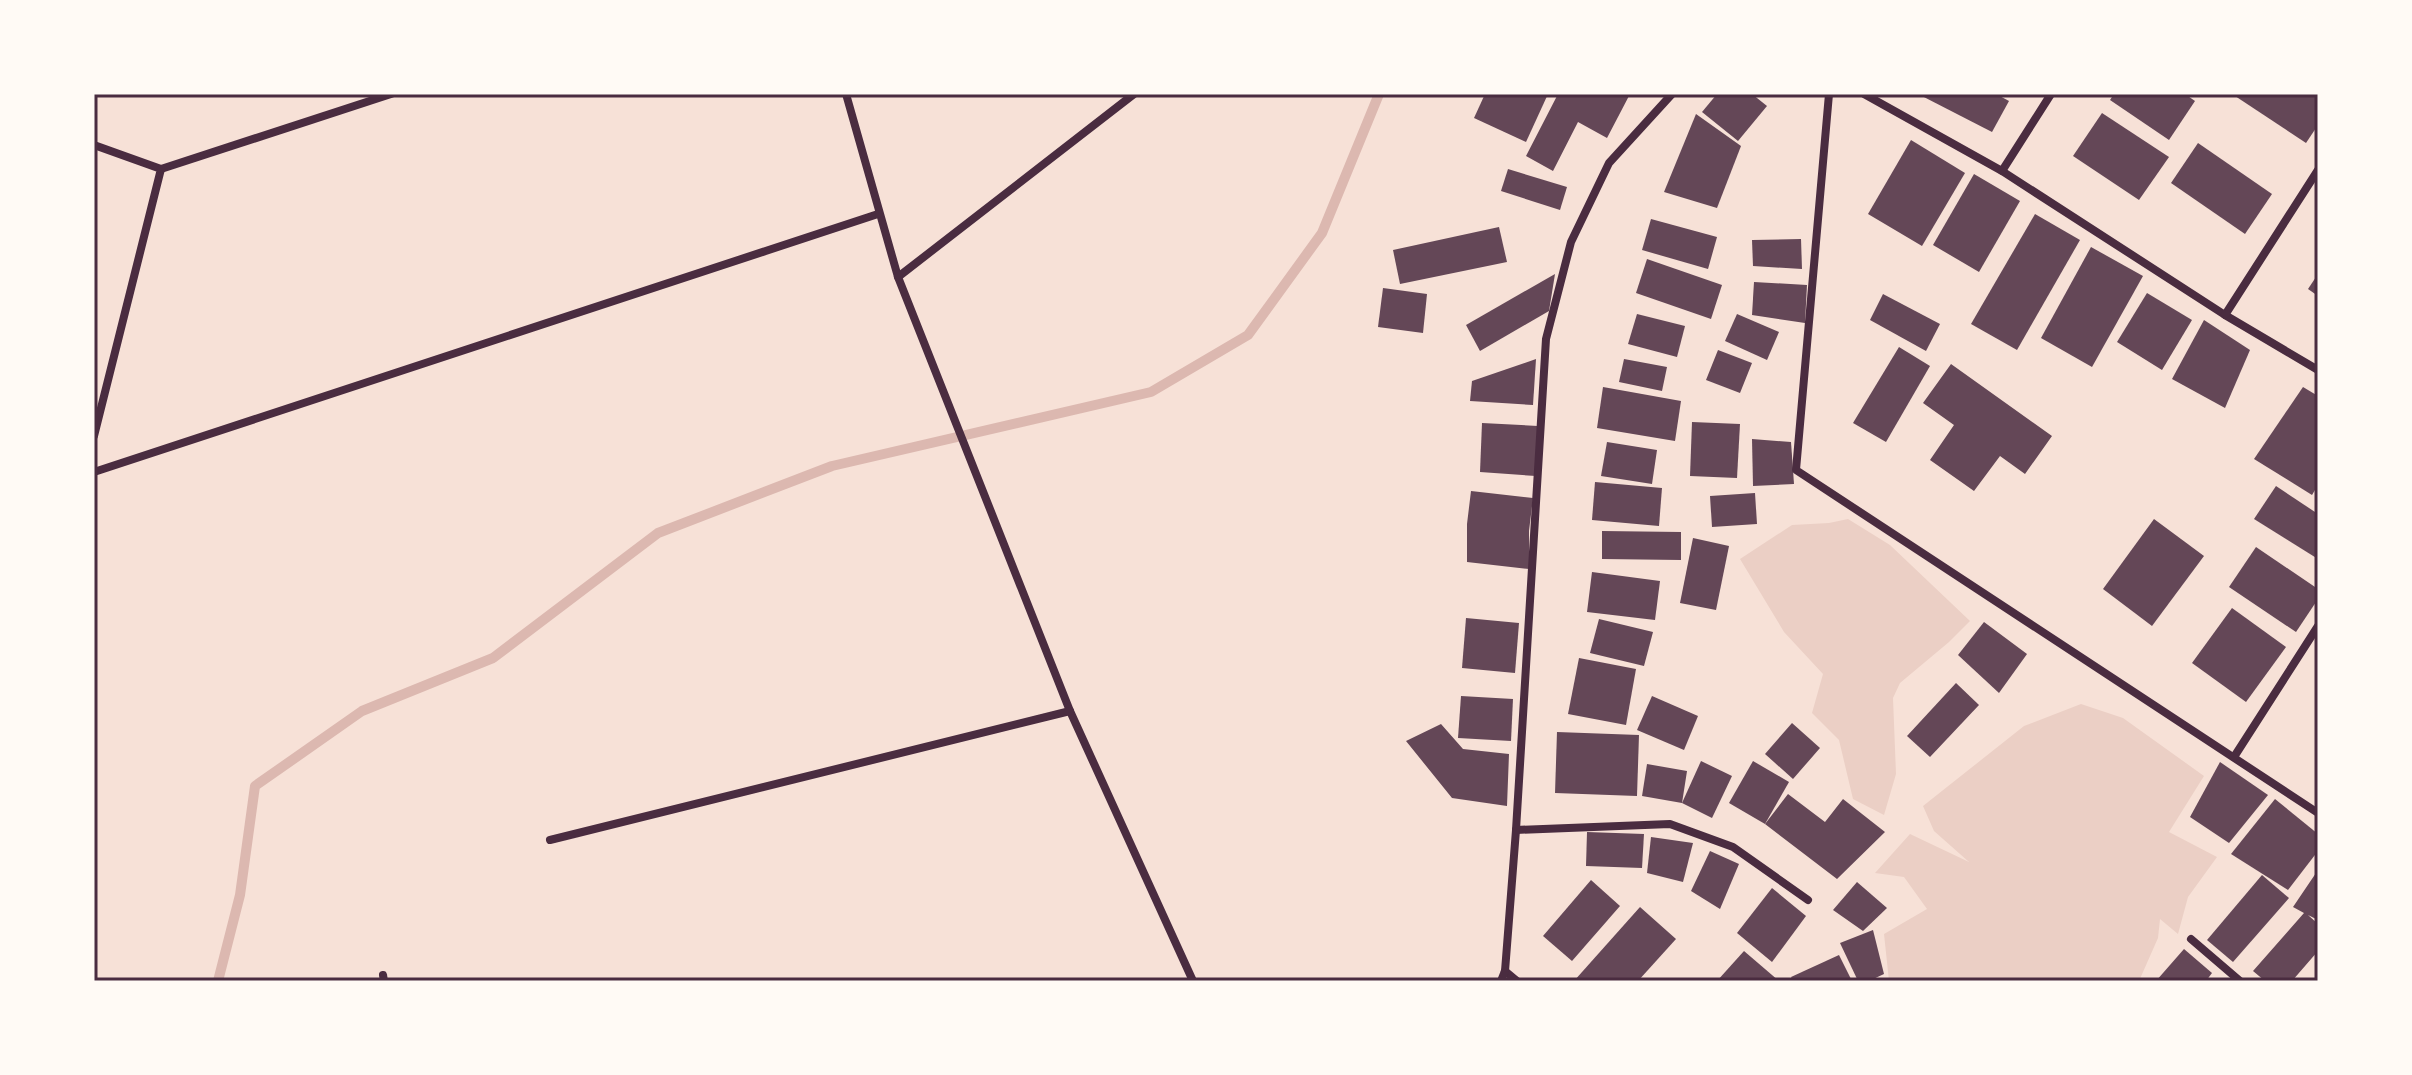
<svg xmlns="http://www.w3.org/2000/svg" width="2412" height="1075" viewBox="0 0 2412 1075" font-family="Raleway,sans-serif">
<rect width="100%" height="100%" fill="#f7e1d7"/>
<g fill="#ebcfc5">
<path d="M1848,519L1890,545L1970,621L1949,642L1900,683L1893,698L1896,774L1884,815L1853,799L1839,740L1812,713L1823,674L1784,632L1740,559L1792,525L1829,523Z"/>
<path d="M2081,704L2123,718L2204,776L2169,832L2217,857L2188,897L2178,934L2160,919L2158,938L2139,981H1889L1884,934L1927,909L1904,877L1875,873L1910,834L1969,862L1934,831L1923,806L2024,726Z"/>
</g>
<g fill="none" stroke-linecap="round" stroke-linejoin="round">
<path stroke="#dcb8b0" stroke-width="10" d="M218,981L240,895L255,786L362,711L493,658L658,533L832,466L1151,392L1248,335L1322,233L1379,94"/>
</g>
<g fill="#644757">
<path d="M1485,94H1548L1526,142L1474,118Z"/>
<path d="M1558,94H1630L1607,138L1578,122L1553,171L1526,156Z"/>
<path d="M1717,94H1752L1767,106L1738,141L1702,112Z"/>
<path d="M1918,94H1996L2009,101L1992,132Z"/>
<path d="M2114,94H2185L2195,101L2169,140L2110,100Z"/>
<path d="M2232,94H2318V125L2306,143Z"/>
<path d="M2102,113L2169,157L2139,200L2073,156Z"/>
<path d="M1696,114L1741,146L1717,208L1664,192Z"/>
<path d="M1911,140L1965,173L1922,246L1868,214Z"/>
<path d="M2198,143L2272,194L2245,234L2171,183Z"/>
<path d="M1508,169L1567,187L1560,210L1501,191Z"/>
<path d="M1974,174L2020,201L1979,272L1933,245Z"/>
<path d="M2035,214L2080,240L2017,350L1971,324Z"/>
<path d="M1651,219L1717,237L1708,269L1642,250Z"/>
<path d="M1499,227L1507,262L1400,284L1393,250Z"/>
<path d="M1801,239L1802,269L1753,266L1752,240Z"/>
<path d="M2091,247L2143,276L2092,367L2041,338Z"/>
<path d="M1647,259L1722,285L1711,319L1636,293Z"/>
<path d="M1555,274L1549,311L1480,351L1466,325Z"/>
<path d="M2318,274V296L2308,289Z"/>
<path d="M1754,282L1807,285L1805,323L1752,315Z"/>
<path d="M1383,288L1427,294L1423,333L1378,327Z"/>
<path d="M2147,293L2192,320L2162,370L2117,342Z"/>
<path d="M1883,294L1940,324L1926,351L1870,320Z"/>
<path d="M1637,314L1685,326L1677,357L1628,344Z"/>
<path d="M1737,314L1779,332L1767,360L1725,341Z"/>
<path d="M2204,320L2250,350L2225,408L2172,379Z"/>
<path d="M1899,347L1930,366L1886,442L1853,423Z"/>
<path d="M1718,350L1752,363L1740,393L1706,380Z"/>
<path d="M1536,359L1533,405L1470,401L1472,381Z"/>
<path d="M1624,359L1667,367L1662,391L1619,382Z"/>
<path d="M1951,364L2052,436L2025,474L2000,456L1974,491L1930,460L1954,425L1923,403Z"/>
<path d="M1603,387L1681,401L1675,441L1597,428Z"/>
<path d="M2303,387L2318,396V485L2312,495L2254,459Z"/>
<path d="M1692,422L1740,424L1737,478L1690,476Z"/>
<path d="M1482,423L1538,426L1536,476L1480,472Z"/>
<path d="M1752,439L1791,442L1794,484L1753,486Z"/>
<path d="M1607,442L1657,450L1652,484L1601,476Z"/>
<path d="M1595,482L1662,488L1659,526L1592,520Z"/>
<path d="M2276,486L2318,514V559L2254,519Z"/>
<path d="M1471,491L1533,498L1529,531V569L1467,562V524Z"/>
<path d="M1755,493L1757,524L1712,527L1710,496Z"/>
<path d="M2154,519L2204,556L2152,626L2103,589Z"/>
<path d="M1602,531L1681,532V560L1602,559Z"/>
<path d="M1693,538L1729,546L1716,610L1680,603Z"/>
<path d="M2256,547L2318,589V599L2296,632L2229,587Z"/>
<path d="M1592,572L1660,581L1655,620L1587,612Z"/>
<path d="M2232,608L2286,647L2246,702L2192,663Z"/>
<path d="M1466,618L1519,623L1515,673L1462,668Z"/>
<path d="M1599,619L1653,632L1644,666L1590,653Z"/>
<path d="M1984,622L2027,654L1999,693L1958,655Z"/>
<path d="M1579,658L1636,669L1626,725L1568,714Z"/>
<path d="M1956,683L1979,705L1930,757L1907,736Z"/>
<path d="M1461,696L1513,699L1511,741L1458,738Z"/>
<path d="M1652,696L1698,716L1684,750L1637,730Z"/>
<path d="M1792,723L1820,748L1793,779L1765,754Z"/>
<path d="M1441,724L1463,749L1509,754L1507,806L1452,798L1406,741Z"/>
<path d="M1557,732L1639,735L1637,796L1555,793Z"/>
<path d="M1701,761L1732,776L1712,818L1682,803Z"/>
<path d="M1753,761L1789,782L1765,824L1729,803Z"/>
<path d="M2220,762L2268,795L2229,843L2190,817Z"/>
<path d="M1647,764L1687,771L1682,803L1642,796Z"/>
<path d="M1788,794L1825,822L1843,799L1885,832L1837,879L1765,824Z"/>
<path d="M2275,799L2318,834V851L2288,890L2231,854Z"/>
<path d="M1587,832L1644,834L1642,868L1586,866Z"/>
<path d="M1651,837L1693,843L1683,882L1647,873Z"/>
<path d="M1710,851L1739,864L1720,909L1691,891Z"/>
<path d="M2318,870V920L2308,915L2318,924V951L2292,981H2265L2253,971L2304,913L2293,907Z"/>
<path d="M2262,875L2289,898L2233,962L2207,940Z"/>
<path d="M1591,880L1620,906L1572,961L1543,936Z"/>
<path d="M1857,882L1887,908L1863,931L1833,910Z"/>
<path d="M1772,888L1806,916L1772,962L1737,933Z"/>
<path d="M1640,907L1676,939L1638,981H1574Z"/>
<path d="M1873,930L1884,974L1869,981H1858L1840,943Z"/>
<path d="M2184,949L2212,973L2206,981H2156Z"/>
<path d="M1744,951L1779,981H1717Z"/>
<path d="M1839,955L1852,981H1793L1791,977Z"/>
</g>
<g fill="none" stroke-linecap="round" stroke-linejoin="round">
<g stroke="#4a2c40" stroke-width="8">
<path d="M846,94L898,277L1070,711L1193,981"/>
<path d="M1829,94L1796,470L2318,813"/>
<path d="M1864,94L2002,171L2225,315L2318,370"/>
<path d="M94,145L161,169L94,436"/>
<path d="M161,169L391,94"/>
<path d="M2002,171L2051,94"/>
<path d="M898,277L1134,94"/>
<path d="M2225,315L2318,170"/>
<path d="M94,472L878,214"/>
<path d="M2234,757L2318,626"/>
<path d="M1516,830L1670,824L1733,847L1808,900"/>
<path d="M550,840L1070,711"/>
<path d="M2191,939L2240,981"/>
<path d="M1505,971L1517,981"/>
<path d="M383,975L384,981"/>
<path d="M1501,981L1505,971L1516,830L1546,339L1571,242L1609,163L1672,94"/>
</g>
</g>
<rect width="2412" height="1075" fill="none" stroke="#fffaf5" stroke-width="192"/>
<rect x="96" y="96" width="2220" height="883" fill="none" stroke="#4a2c40" stroke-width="3"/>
</svg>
